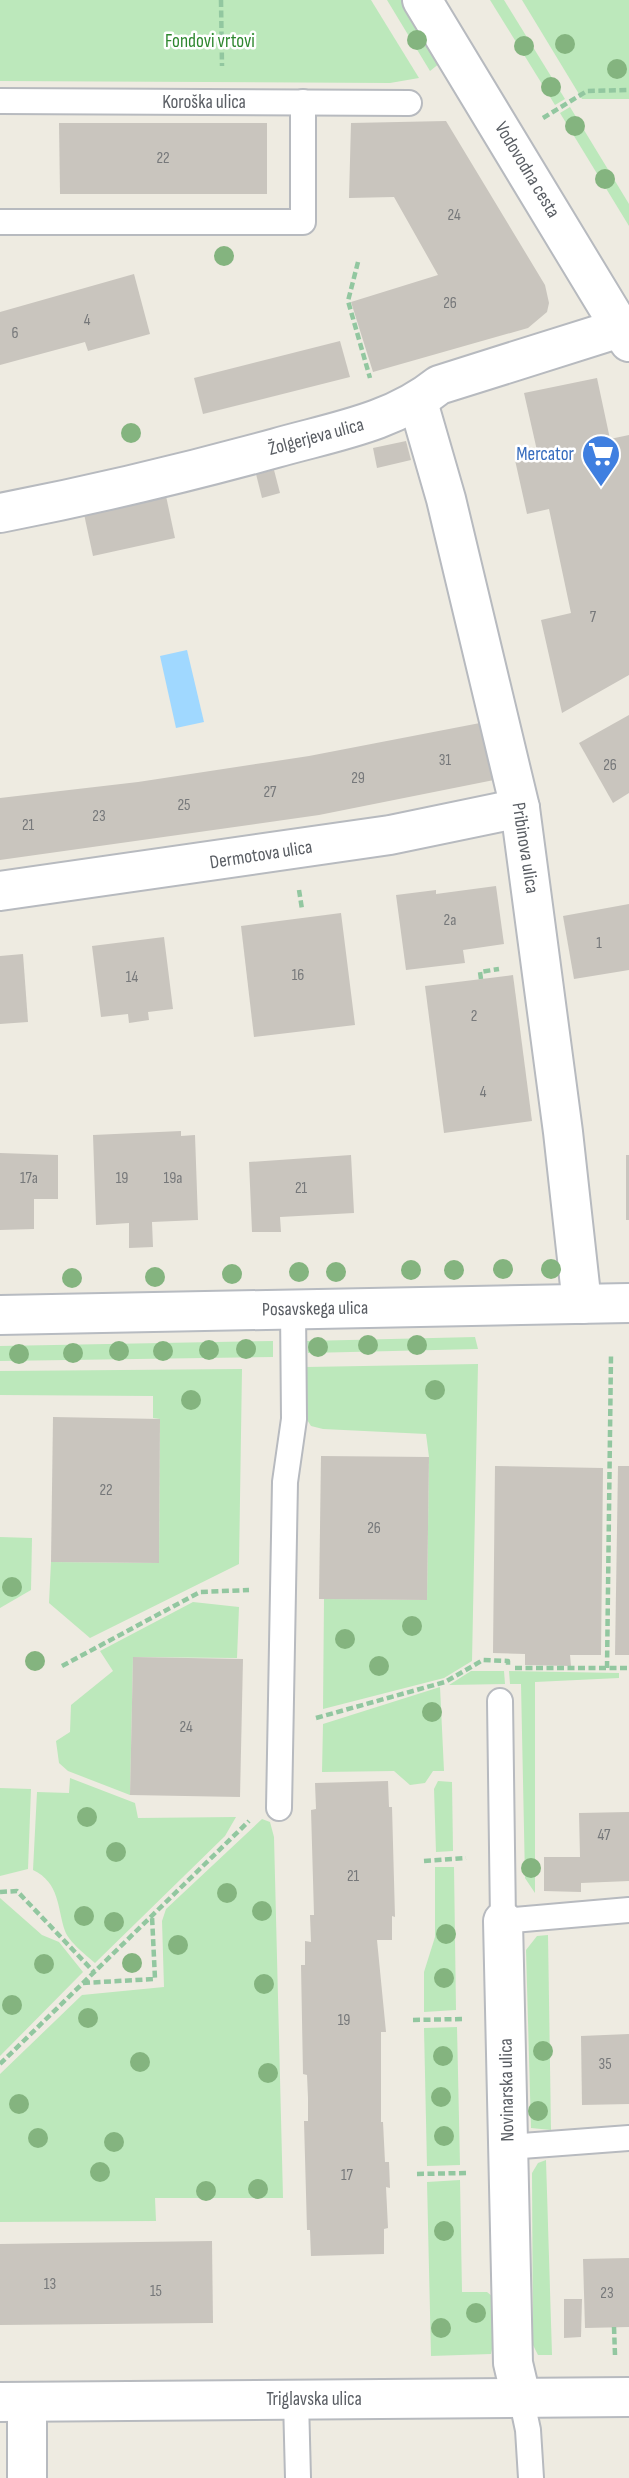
<svg xmlns="http://www.w3.org/2000/svg" width="629" height="2478" viewBox="0 0 629 2478" font-family="'Sofia Sans Condensed',sans-serif">
<rect width="100%" height="100%" fill="#eeebe1"/>
<g fill="#bce8bb">
<path d="M0,0H371L419,78L390,83L0,81Z"/>
<path d="M387,0H401L440,63L430,71Z"/>
<path d="M490,0H504L565,99L555,105Z"/>
<path d="M522,0H629V99H582Z"/>
<path d="M570,107L629,204V226L560,113Z"/>
<path d="M475,1337L478,1349L308,1353L307,1341Z"/>
<path d="M273,1341V1357L0,1361V1346Z"/>
<path d="M478,1364L472,1661L444,1678L323,1709L324,1599L427,1600L429,1457L426,1434L323,1429L311,1426L304,1415L306,1367Z"/>
<path d="M242,1369L239,1564L90,1638L49,1603L51,1562L159,1563L160,1419L153,1418V1396L0,1395V1371Z"/>
<path d="M0,1537L32,1538L31,1590L0,1608Z"/>
<path d="M193,1602L239,1607L237,1658L133,1657L130,1795L68,1771L59,1763L56,1741L70,1732L71,1705L113,1671L100,1651Z"/>
<path d="M471,1671H504L505,1684L449,1685Z"/>
<path d="M509,1671L619,1673V1678L535,1682V1893L525,1878L521,1684H510Z"/>
<path d="M440,1687L444,1771H433L425,1783L410,1785L394,1771L322,1772L323,1724Z"/>
<path d="M70,1778L135,1803L138,1818L236,1817L225,1836L95,1963C86,1955 69,1942 65,1931C57,1907 60,1883 33,1870L37,1792L69,1793Z"/>
<path d="M438,1781L452,1782L453,1851L436,1852L434,1789Z"/>
<path d="M0,1788L31,1789L28,1869L0,1876Z"/>
<path d="M262,1819L270,1822L274,1837L283,2198H155L156,2221L0,2222V2074L82,1995L164,1987L162,1921L166,1909Z"/>
<path d="M435,1867H454L456,2010L424,2012V1972L435,1937Z"/>
<path d="M0,1898L42,1935L59,1942L83,1972L0,2056Z"/>
<path d="M548,1935L551,2130L531,2128L526,1950L537,1936Z"/>
<path d="M457,2027L460,2165L427,2166L424,2028Z"/>
<path d="M546,2160L552,2355H538L533,2345L532,2173L538,2163Z"/>
<path d="M460,2180L462,2292H487L492,2296V2349L491,2354L431,2356L427,2182Z"/>
</g>
<path fill="#a0d8ff" d="M187,650L204,722L176,728L160,656Z"/>
<g fill="#c9c5be">
<path d="M446,121L545,285L549,303L547,312L528,328L373,372L351,302L438,275L394,197L349,198L351,123Z"/>
<path d="M59,123H267V194H60Z"/>
<path d="M134,274L150,334L88,351L85,342L0,365V312Z"/>
<path d="M340,341L350,377L203,414L194,378Z"/>
<path d="M597,378L610,439L629,435V675L562,713L541,620L571,613L549,509L527,514L515,460L538,455L524,393Z"/>
<path d="M406,441L411,460L377,468L373,448Z"/>
<path d="M274,470L280,493L262,498L256,474Z"/>
<path d="M166,496L175,538L93,556L84,514Z"/>
<path d="M629,715V793L613,803L579,743Z"/>
<path d="M480,723L494,780L319,815L0,860V798L138,782L309,756Z"/>
<path d="M496,886L504,944L463,950L465,963L406,970L396,895L436,890V894Z"/>
<path d="M629,904V970L574,979L563,916Z"/>
<path d="M341,913L355,1025L254,1037L241,926Z"/>
<path d="M164,937L173,1009L148,1012L149,1020L129,1023L128,1014L101,1017L92,946Z"/>
<path d="M23,954L28,1022L0,1024V956Z"/>
<path d="M513,975L532,1121L444,1133L425,986Z"/>
<path d="M181,1131V1136L195,1135L198,1220L152,1222L153,1247L129,1248V1223L96,1225L93,1135Z"/>
<path d="M0,1153L58,1155V1199H34V1229L0,1230Z"/>
<path d="M351,1155L354,1213L280,1217L281,1232H252L249,1162Z"/>
<rect x="626" y="1155" width="3" height="65"/>
<path d="M53,1417L160,1419L159,1563L51,1562Z"/>
<path d="M321,1456L429,1457L427,1600L319,1599Z"/>
<path d="M495,1466L603,1468L601,1655H570L571,1666L525,1665V1654L493,1653Z"/>
<path d="M618,1466H629V1655H615Z"/>
<path d="M133,1657L243,1659L240,1797L130,1795Z"/>
<path d="M388,1781L389,1807H392L395,1917L392,1916V1940H377L386,2032H381V2122H383L385,2162H389L390,2188L386,2187L388,2228L384,2229V2254L311,2256L310,2230H307L304,2121H308V2098L307,2075L303,2074L301,1965H305V1941L311,1942L310,1915H314L311,1810L316,1809L315,1783Z"/>
<path d="M629,1812V1881L581,1883V1892L544,1891V1857H580L579,1813Z"/>
<path d="M629,2034V2104L582,2105L581,2036Z"/>
<path d="M212,2241L213,2323L0,2325V2244Z"/>
<path d="M629,2258V2327L585,2328L583,2259Z"/>
<path d="M564,2299H582L581,2337L564,2338Z"/>
</g>
<g fill="none" stroke-linecap="round" stroke-linejoin="round">
<defs>
<g id="lane">
<path d="M0,101L409,103"/>
<path d="M0,222H303V102"/>
<path d="M500,1701L503,1921L629,1910"/>
<path d="M279,1808L285,1482L294,1419L293,1309"/>
<path d="M508,2147L629,2138"/>
<path d="M521,2397L528,2430L531,2478"/>
<path d="M296,2400L298,2478"/>
</g>
<g id="street">
<path d="M422,0L629,342"/>
<path d="M418,402L446,499L520,808L563,1132L582,1304"/>
<path d="M0,513C93,495 185,473 276,448C332,432 392,423 439,385L620,328"/>
<path d="M0,891L390,835L520,808"/>
<path d="M503,1921L513,2363L521,2397"/>
<path d="M0,2402L629,2397"/>
<path d="M27,2478V2402"/>
</g>
<path id="secondary" d="M0,1315L629,1303"/>
</defs>
<use href="#lane" stroke="#b7babf" stroke-width="28"/>
<use href="#street" stroke="#b7babf" stroke-width="42"/>
<use href="#secondary" stroke="#b7bbc1" stroke-width="42"/>
<g stroke="#92c7a0" stroke-width="4.5" stroke-dasharray="7 3.5" stroke-linecap="butt">
<path d="M221,0L222,66"/>
<path d="M543,118L587,91L629,90"/>
<path d="M358,262L348,301L370,378"/>
<path d="M299,890L302,909"/>
<path d="M481,979L480,972L499,969"/>
<path d="M62,1666L200,1592L249,1590"/>
<path d="M515,1668H629"/>
<path d="M607,1668L611,1355"/>
<path d="M316,1718L445,1682L483,1660L508,1661V1667"/>
<path d="M424,1861L466,1858"/>
<path d="M0,1892L17,1891L94,1972"/>
<path d="M83,1983L155,1979L152,1916"/>
<path d="M413,2020L462,2019"/>
<path d="M0,2064L249,1821"/>
<path d="M417,2174L466,2173"/>
<path d="M614,2327L615,2355"/>
</g>
<use href="#lane" stroke="#fff" stroke-width="24"/>
<use href="#street" stroke="#fff" stroke-width="38"/>
<use href="#secondary" stroke="#fff" stroke-width="38"/>
</g>
<g fill="#84b47f">
<circle cx="417" cy="40" r="10"/>
<circle cx="565" cy="44" r="10"/>
<circle cx="524" cy="46" r="10"/>
<circle cx="617" cy="69" r="10"/>
<circle cx="551" cy="87" r="10"/>
<circle cx="575" cy="126" r="10"/>
<circle cx="605" cy="179" r="10"/>
<circle cx="224" cy="256" r="10"/>
<circle cx="131" cy="433" r="10"/>
<circle cx="503" cy="1269" r="10"/>
<circle cx="551" cy="1269" r="10"/>
<circle cx="411" cy="1270" r="10"/>
<circle cx="454" cy="1270" r="10"/>
<circle cx="299" cy="1272" r="10"/>
<circle cx="336" cy="1272" r="10"/>
<circle cx="232" cy="1274" r="10"/>
<circle cx="155" cy="1277" r="10"/>
<circle cx="72" cy="1278" r="10"/>
<circle cx="368" cy="1345" r="10"/>
<circle cx="417" cy="1345" r="10"/>
<circle cx="318" cy="1347" r="10"/>
<circle cx="246" cy="1349" r="10"/>
<circle cx="209" cy="1350" r="10"/>
<circle cx="119" cy="1351" r="10"/>
<circle cx="163" cy="1351" r="10"/>
<circle cx="73" cy="1353" r="10"/>
<circle cx="19" cy="1354" r="10"/>
<circle cx="435" cy="1390" r="10"/>
<circle cx="191" cy="1400" r="10"/>
<circle cx="12" cy="1587" r="10"/>
<circle cx="412" cy="1626" r="10"/>
<circle cx="345" cy="1639" r="10"/>
<circle cx="35" cy="1661" r="10"/>
<circle cx="379" cy="1666" r="10"/>
<circle cx="432" cy="1712" r="10"/>
<circle cx="87" cy="1817" r="10"/>
<circle cx="116" cy="1852" r="10"/>
<circle cx="531" cy="1868" r="10"/>
<circle cx="227" cy="1893" r="10"/>
<circle cx="262" cy="1911" r="10"/>
<circle cx="84" cy="1916" r="10"/>
<circle cx="114" cy="1922" r="10"/>
<circle cx="446" cy="1934" r="10"/>
<circle cx="178" cy="1945" r="10"/>
<circle cx="132" cy="1963" r="10"/>
<circle cx="44" cy="1964" r="10"/>
<circle cx="444" cy="1978" r="10"/>
<circle cx="264" cy="1984" r="10"/>
<circle cx="12" cy="2005" r="10"/>
<circle cx="88" cy="2018" r="10"/>
<circle cx="543" cy="2051" r="10"/>
<circle cx="443" cy="2056" r="10"/>
<circle cx="140" cy="2062" r="10"/>
<circle cx="268" cy="2073" r="10"/>
<circle cx="441" cy="2097" r="10"/>
<circle cx="19" cy="2104" r="10"/>
<circle cx="538" cy="2111" r="10"/>
<circle cx="444" cy="2136" r="10"/>
<circle cx="38" cy="2138" r="10"/>
<circle cx="114" cy="2142" r="10"/>
<circle cx="100" cy="2172" r="10"/>
<circle cx="258" cy="2189" r="10"/>
<circle cx="206" cy="2191" r="10"/>
<circle cx="444" cy="2231" r="10"/>
<circle cx="476" cy="2313" r="10"/>
<circle cx="441" cy="2328" r="10"/>
</g>
<defs>
<symbol id="supermarket-pin" viewBox="-11 -11 22 30"><path d="M0 17L-7.5 6A9.5 9.5 0 1 1 7.5 6Z" fill="#3f7fe0" stroke="#fff"/><path d="M-6-5.5h2.5l.6 2H6L4.5 2H-2.5L-4.4-4H-6ZM-1.5 3.2a1.3 1.3 0 1 0 .1 0ZM3 3.2a1.3 1.3 0 1 0 .1 0Z" fill="#fff"/></symbol>
</defs>
<g fill-rule="evenodd">
<use href="#supermarket-pin" x="579" y="432" width="44" height="60"/>
</g>
<g text-anchor="middle" dominant-baseline="central" stroke-width="5" stroke-linejoin="round" paint-order="stroke">
<g font-size="16" fill="#76787a">
<text x="163" y="158">22</text>
<text x="454" y="215">24</text>
<text x="450" y="303">26</text>
<text x="87" y="320">4</text>
<text x="15" y="333">6</text>
<text x="593" y="617">7</text>
<text x="445" y="760">31</text>
<text x="610" y="765">26</text>
<text x="358" y="778">29</text>
<text x="270" y="792">27</text>
<text x="184" y="805">25</text>
<text x="99" y="816">23</text>
<text x="28" y="825">21</text>
<text x="450" y="920">2a</text>
<text x="599" y="943">1</text>
<text x="298" y="975">16</text>
<text x="132" y="977">14</text>
<text x="474" y="1016">2</text>
<text x="483" y="1092">4</text>
<text x="29" y="1178">17a</text>
<text x="122" y="1178">19</text>
<text x="173" y="1178">19a</text>
<text x="301" y="1188">21</text>
<text x="106" y="1490">22</text>
<text x="374" y="1528">26</text>
<text x="186" y="1727">24</text>
<text x="604" y="1835">47</text>
<text x="353" y="1876">21</text>
<text x="344" y="2020">19</text>
<text x="605" y="2064">35</text>
<text x="347" y="2175">17</text>
<text x="50" y="2284">13</text>
<text x="156" y="2291">15</text>
<text x="607" y="2293">23</text>
</g>
<g font-size="19" fill="#2e872f" stroke="#fff">
<text x="210" y="41">Fondovi vrtovi</text>
</g>
<g font-size="19" fill="#5a5e64" stroke="#fff">
<text x="204" y="102">Koroška ulica</text>
<text transform="translate(527 170) rotate(59)">Vodovodna cesta</text>
<text transform="translate(316 437) rotate(-15)">Žolgerjeva ulica</text>
<text transform="translate(525 848) rotate(81)">Pribinova ulica</text>
<text transform="translate(261 855) rotate(-9)">Dermotova ulica</text>
<text transform="translate(315 1309) rotate(-1)">Posavskega ulica</text>
<text transform="translate(507 2090) rotate(-91)">Novinarska ulica</text>
<text x="314" y="2399">Triglavska ulica</text>
</g>
<g font-size="19" fill="#366cbe" stroke="#fff" text-anchor="end">
<text x="574" y="454">Mercator</text>
</g>
</g>
</svg>
